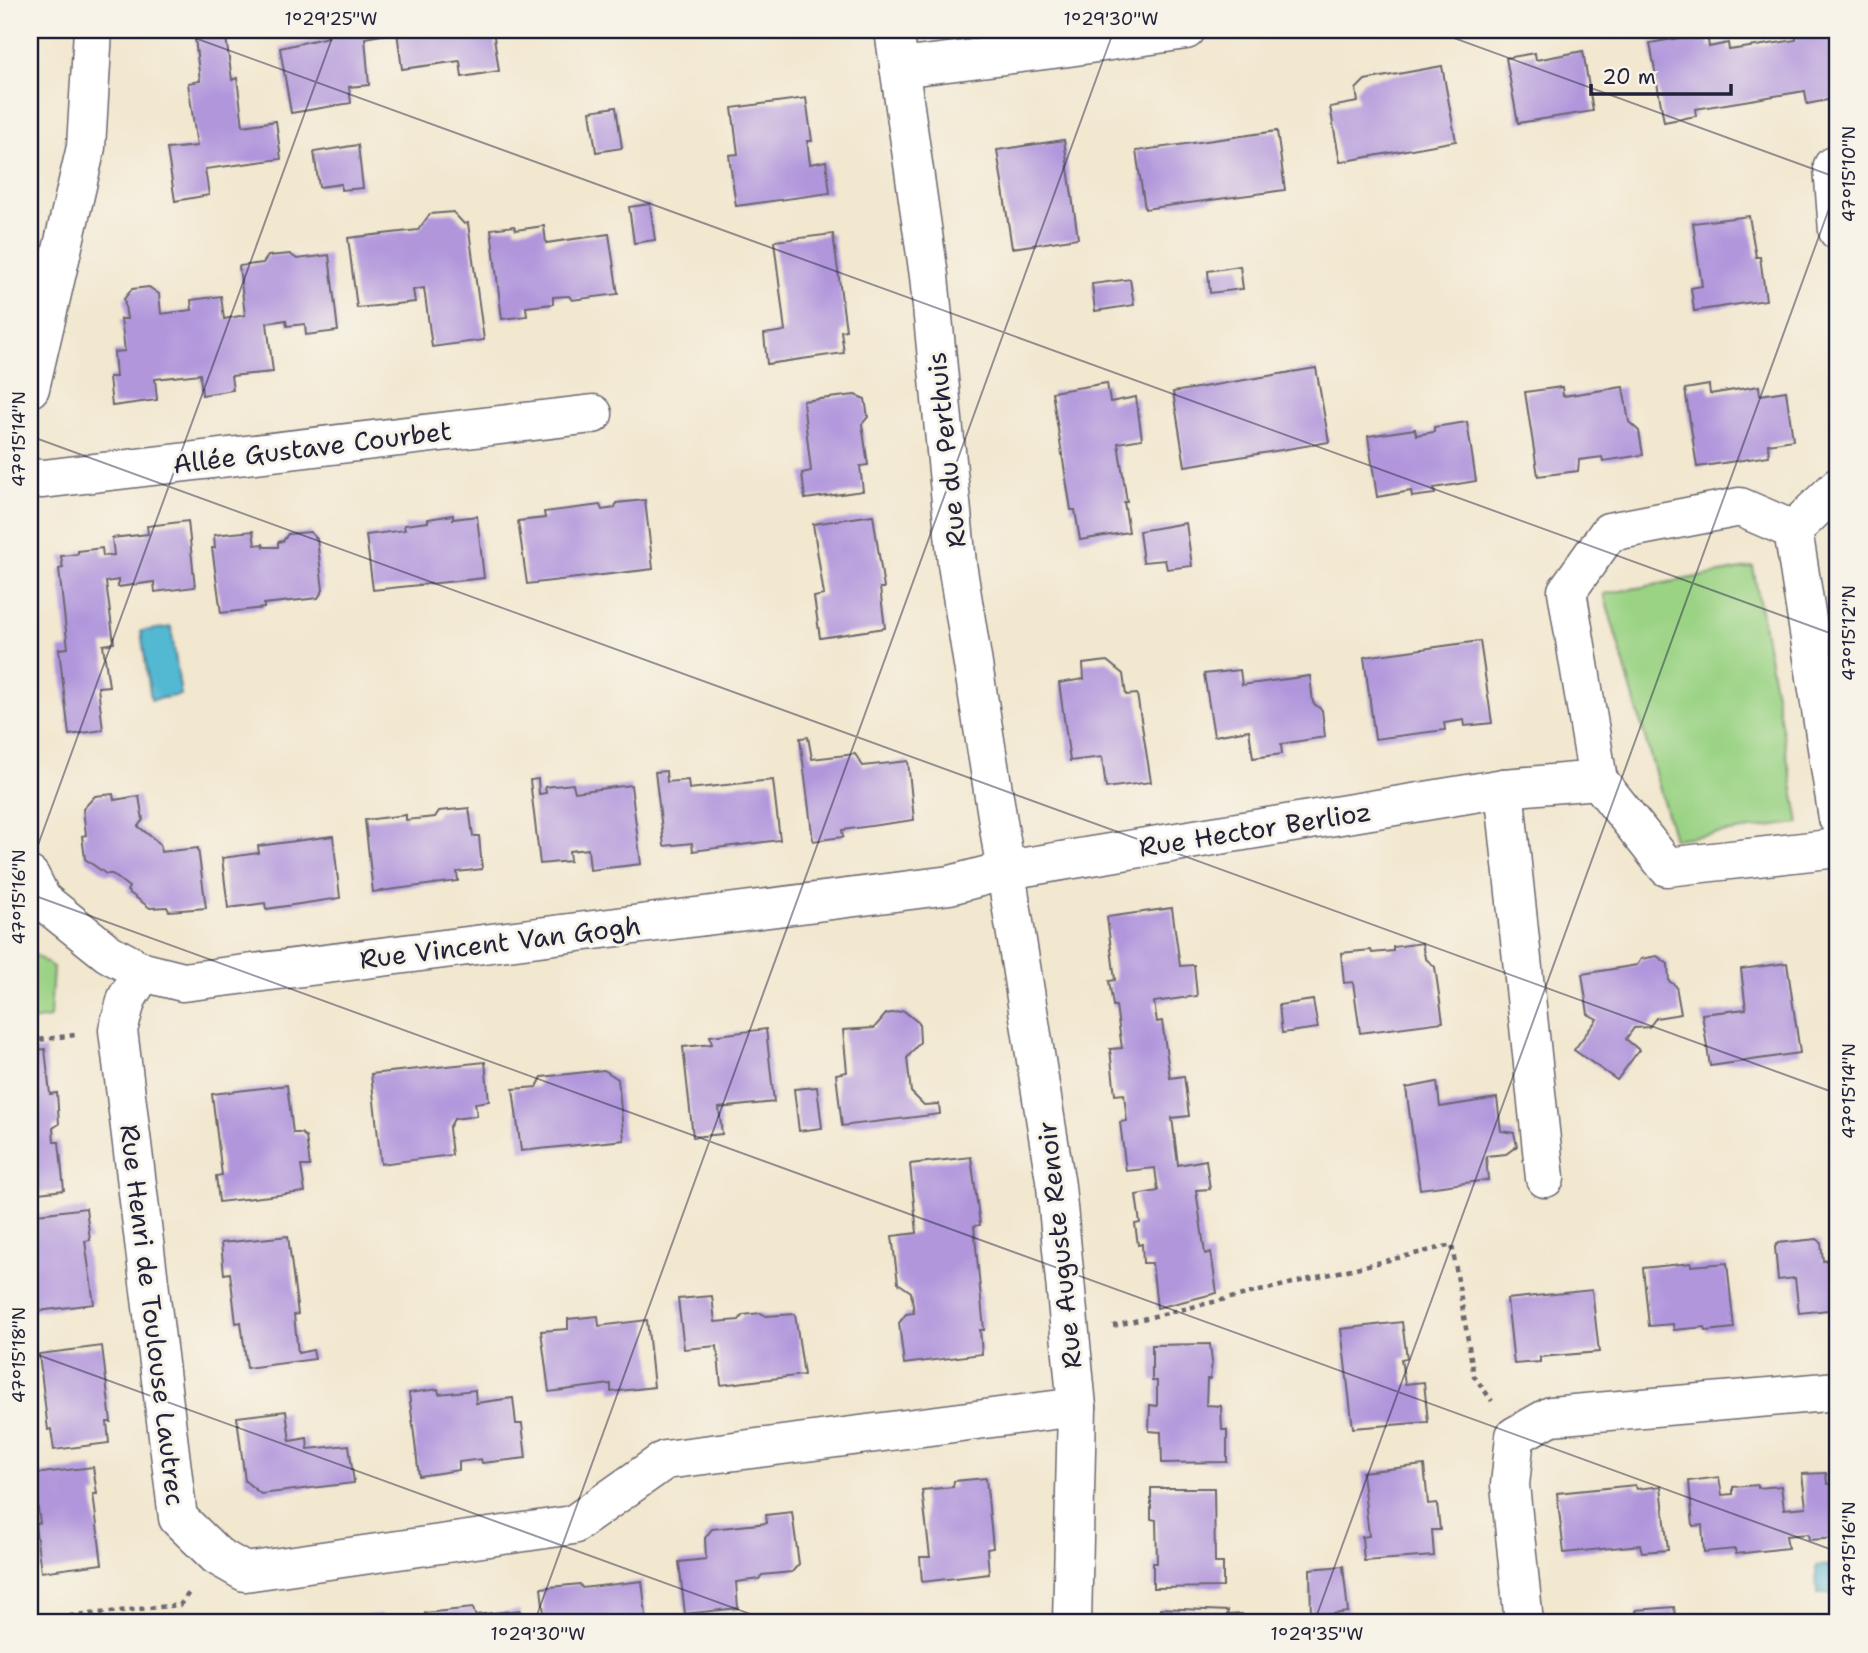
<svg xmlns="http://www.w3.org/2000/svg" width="1868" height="1653" viewBox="0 0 1868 1653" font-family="'Shantell Sans',sans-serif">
<rect width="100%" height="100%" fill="#f7f3e8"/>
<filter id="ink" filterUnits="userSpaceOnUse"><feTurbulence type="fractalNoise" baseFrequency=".0143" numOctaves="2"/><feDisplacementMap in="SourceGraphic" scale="14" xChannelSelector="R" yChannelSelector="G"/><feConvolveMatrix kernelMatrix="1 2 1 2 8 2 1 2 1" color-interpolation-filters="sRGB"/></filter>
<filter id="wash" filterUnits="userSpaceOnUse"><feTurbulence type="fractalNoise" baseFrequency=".00686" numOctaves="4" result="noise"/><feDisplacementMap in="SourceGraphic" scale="28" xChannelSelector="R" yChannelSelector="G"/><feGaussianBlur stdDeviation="1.57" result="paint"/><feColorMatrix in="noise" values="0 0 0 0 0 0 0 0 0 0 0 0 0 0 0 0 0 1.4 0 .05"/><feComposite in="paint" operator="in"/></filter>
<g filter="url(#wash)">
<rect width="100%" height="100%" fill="#f2e7cf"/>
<g fill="#9bd385" stroke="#5e7a60" stroke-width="2">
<path d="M1753,567L1799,823L1674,839L1604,594Z"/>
<path d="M30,952L53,967L50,1018L30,1021Z"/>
</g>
<g fill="#53b8d2" stroke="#3a6d86" stroke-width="2">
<path d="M171,627L181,695L151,700L141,631Z"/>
<path d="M1838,1565V1594H1817L1816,1566Z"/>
</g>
<g id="blocks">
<g fill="#b196dc">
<path d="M194,30H225L232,80L237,78L243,126L276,121L281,159L205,169L209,195L175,201L167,149L197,146L188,83L200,81Z"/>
<path d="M326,30H493L499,71L462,77L460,61L402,69L397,32L365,38L369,85L349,87L351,103L291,113L280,48L328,37Z"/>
<path d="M1828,30H1838V98L1807,104L1805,91L1695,109L1696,116L1664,122L1650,43L1707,33L1709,47L1728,43L1729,50L1796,40V35Z"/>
<path d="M1583,51L1593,111L1518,123L1506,58L1535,53L1536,60Z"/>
<path d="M1442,66L1456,141L1340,162L1330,107L1358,102L1356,89L1365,80Z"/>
<path d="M806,98L812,141H807L810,164L826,161L830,193L736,206L729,155L738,154L732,108Z"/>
<path d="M616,107L622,148L596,152L590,111Z"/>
<path d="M1277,131L1285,190L1145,209L1136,151Z"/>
<path d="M1064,140L1078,238L1012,248L997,150Z"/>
<path d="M358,145L363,188L341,190V184L319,187L314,152Z"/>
<path d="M650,204L655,240L634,243L629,207Z"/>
<path d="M453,212L464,224L468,223L484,340L432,347L424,288L413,290L415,302L357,308L348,238L418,230L430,214Z"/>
<path d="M1749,216L1756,257H1760L1766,300L1694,311L1691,288L1702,286L1693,223Z"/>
<path d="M514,226L516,230L544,226L546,243L609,234L618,294L572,300L569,296L553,297V304L526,307L527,316L502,319L491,229Z"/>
<path d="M833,234L846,330L841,331L844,353L767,364L764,334L785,331L774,241Z"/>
<path d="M290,254L297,259L329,255L338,331L306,335L305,324L287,326L286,320L267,323L273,372L231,376L233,390L202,395L200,374L155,379L157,400L112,406L109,377H116L114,352L125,351L121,319H127L124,299L132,289L149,287L159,294L161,314L192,310L191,300L221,296L224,319L245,315L239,266L263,263L268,256Z"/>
<path d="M1240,266L1243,289L1210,293L1208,271Z"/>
<path d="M1130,279L1134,305L1095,311L1092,284Z"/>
<path d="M1316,368L1329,442L1185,466L1173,392Z"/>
<path d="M1107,383L1110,402L1136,397L1142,439L1118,443L1127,502H1124L1129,532L1080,540L1075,510H1071L1052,392Z"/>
<path d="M1709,385L1710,394L1759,386L1760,395L1786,391L1793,440L1768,444L1769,456L1697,467L1685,389Z"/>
<path d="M1562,387L1563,396L1623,387L1629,422L1639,431L1643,455L1603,461L1602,457L1579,460L1578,471L1538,476L1525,392Z"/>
<path d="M855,395L865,399L868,417L862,424L868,465L860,466L863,491L805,499L802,473L811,471L803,401Z"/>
<path d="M1467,422L1476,481L1434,488L1435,494L1412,497L1411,491L1377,497L1368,436L1415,429L1416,435L1434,432V427Z"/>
<path d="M645,500L653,569L527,584L518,521L545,518L544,512L600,505L602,510L615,508L616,503Z"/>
<path d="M453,515V519L477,516L484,578L373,590L366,535L405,530L404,525L428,522V519Z"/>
<path d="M873,515L884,588H880L885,628L820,638L814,597L824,595L813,524Z"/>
<path d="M188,521L195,587L155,592L154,582L118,587V580L106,582L114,643L103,645L109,686L98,687L103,730L69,735L59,649L68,648L59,569L63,568L61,556L78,554V551L102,548L103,556L114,555L112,538L148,534L147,526Z"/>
<path d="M1186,523L1192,566L1167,569L1165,560L1143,562L1139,531Z"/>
<path d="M253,531L255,545L263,544L264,547H278V542L283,541L288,534L310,532L317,539L323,590L318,598L264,604V608L221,613L212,548H215L214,535Z"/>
<path d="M1480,641L1492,723L1465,726L1464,720L1444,723L1445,730L1375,739L1364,657Z"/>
<path d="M1107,661L1123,674L1126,695L1137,694L1151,782L1106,788L1102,757L1070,761L1059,683L1084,679L1083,664Z"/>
<path d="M1240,670L1242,685L1310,676L1313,703L1322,710L1325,737L1281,744L1282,754L1253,758L1249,730L1214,736L1204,674Z"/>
<path d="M808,737L812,759L855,754L863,766L908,761L914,820L842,830L843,837L813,841L800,738Z"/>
<path d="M666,771L667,782L688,780L689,789L773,780L780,840L693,851L692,843L664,846L655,772Z"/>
<path d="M538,779L539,794L546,793L545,787L573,784L575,792L631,785L641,864L590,870L588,849L569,851L570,861L540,864L530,780Z"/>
<path d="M113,794L114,800L139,796L143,820L138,826L160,844L161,852L198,848L206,908L169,911L167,907L150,908L127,891L129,887L112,874H106L85,859L82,836L86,835L83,809L95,796Z"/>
<path d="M469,808L473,836H479L482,869L457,872L458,881L373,892L365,820L406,815V820L435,817L439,811Z"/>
<path d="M333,836L340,898L266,909L265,903L228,908L222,858L259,853L258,846Z"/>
<path d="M1172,908L1180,966L1194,965L1197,996L1154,1002L1157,1022L1162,1021L1170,1078L1184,1076L1189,1116L1172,1118L1178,1165L1206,1160L1210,1189L1196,1190L1205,1254L1211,1252L1217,1293L1157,1308L1152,1263H1143L1142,1244L1138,1245L1135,1224L1140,1223L1136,1195L1158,1191L1155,1168L1126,1171L1120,1122L1127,1121L1124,1094L1115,1095L1110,1049L1122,1048L1116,1006H1113L1109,981L1115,980L1107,917Z"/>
<path d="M1422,943L1425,958L1435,967L1443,1022L1360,1033L1353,982L1344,983L1341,953L1371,950L1372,953L1393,951V947Z"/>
<path d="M1657,956L1668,964L1669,981L1676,986L1681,1014L1656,1018L1649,1027L1634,1028L1626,1039L1639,1050L1617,1080L1574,1050L1597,1019L1588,1014L1582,974L1637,965L1641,959Z"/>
<path d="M1787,963L1800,1053L1710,1066L1702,1014L1746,1009L1741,969Z"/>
<path d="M1313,1000L1318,1028L1282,1033L1279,1005Z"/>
<path d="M904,1011L919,1023L920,1042L907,1058L911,1092L924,1105L939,1104L940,1114L842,1126L836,1074L847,1072L843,1030L874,1028L886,1014Z"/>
<path d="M766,1029L774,1102L719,1108L722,1134L693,1137L683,1047L712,1044L710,1036Z"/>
<path d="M45,1049L50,1094L57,1093L59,1124L53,1128L54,1142H59L64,1190L30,1194V1051Z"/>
<path d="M485,1062L489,1101L475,1103L477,1116L454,1119L449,1128L452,1155L381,1164L371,1074Z"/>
<path d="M604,1070L618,1079L624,1140L521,1151L513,1089L537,1087L542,1077Z"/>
<path d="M1437,1082L1440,1107L1497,1098L1501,1131L1514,1133L1517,1146L1506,1154L1486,1156L1488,1180L1420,1189L1406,1088Z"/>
<path d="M287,1085L293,1133H301L306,1137L310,1166H301L305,1192L219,1202L216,1176L222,1175L212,1094Z"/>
<path d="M817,1087L822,1128L799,1131L794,1089Z"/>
<path d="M971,1157L980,1225L974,1226L984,1330H980L982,1354L904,1364L899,1323L906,1314L914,1313L911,1292L898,1283L892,1236L917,1233L910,1164Z"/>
<path d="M86,1208L90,1240L85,1241L94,1304L30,1312V1215Z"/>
<path d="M288,1236L298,1314L294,1315L298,1353L313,1350L315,1359L247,1368L241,1322L236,1323L230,1273L224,1274L221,1243Z"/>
<path d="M1817,1239L1821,1242L1823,1261L1838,1259V1309L1799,1313L1795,1278L1778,1280L1775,1247L1778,1243Z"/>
<path d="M1691,1263V1266L1727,1263L1734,1328L1706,1331L1705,1327L1674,1330L1673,1324L1649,1326L1643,1268Z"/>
<path d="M1592,1290L1599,1352L1540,1357V1362L1514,1364L1507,1299Z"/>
<path d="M712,1296L715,1322L739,1320L743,1315L761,1313L766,1316L795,1314L804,1375L721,1385L717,1346L684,1349L678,1299Z"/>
<path d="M598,1316L599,1326L647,1320L654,1387L611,1392V1384L549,1392L541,1331L568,1329V1319Z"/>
<path d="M1402,1322L1407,1358L1401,1359L1405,1384L1424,1382L1428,1422L1353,1428L1341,1329Z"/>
<path d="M1210,1344L1212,1362L1210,1379H1207L1206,1405L1221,1406L1222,1430H1227V1462L1162,1463L1161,1432L1149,1431L1150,1405L1157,1406V1381H1152V1345Z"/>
<path d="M102,1346L111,1422H107L109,1443L54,1450L51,1429L48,1430L39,1354Z"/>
<path d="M438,1389L439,1394L475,1390L476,1403L513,1398L516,1424H522L526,1458L482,1463L481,1459L459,1462V1470L419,1476L409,1393Z"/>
<path d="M286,1411L290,1441L307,1438L308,1449L349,1445L354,1483L261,1494L245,1481L237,1417Z"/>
<path d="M1424,1465L1428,1504L1437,1503L1440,1530H1432L1434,1556L1364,1561L1362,1537L1369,1536L1362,1472Z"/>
<path d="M93,1467L97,1494H93L102,1564L41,1572L35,1524L40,1523L33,1474Z"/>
<path d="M1826,1473L1827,1484L1838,1483V1538L1809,1540L1808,1534L1786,1536L1788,1548L1736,1554L1735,1549L1704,1552L1702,1525L1693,1526L1689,1481L1719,1477L1722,1495L1733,1494V1487L1758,1485V1488L1781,1486L1784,1509L1806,1507L1802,1474Z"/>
<path d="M986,1478L993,1548L987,1549L989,1574L922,1582L920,1557H930L922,1490L953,1487L954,1481Z"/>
<path d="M1635,1485L1637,1489L1661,1486L1668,1550L1642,1552L1640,1545L1564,1553L1557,1493Z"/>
<path d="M1151,1488H1214L1215,1563H1223V1587L1153,1588V1563H1157L1156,1520L1151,1519Z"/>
<path d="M792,1512L799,1564L792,1572L762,1575L759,1579L736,1582L738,1608L685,1614L679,1562L706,1559L705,1538L712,1529L767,1523L766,1515Z"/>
<path d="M1343,1566L1348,1612L1311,1617L1310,1569Z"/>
<path d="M642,1581L647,1623H545L541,1588L580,1584L582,1588Z"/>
<path d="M1674,1607L1676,1623H1638L1636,1610Z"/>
<path d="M473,1608L475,1615L520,1610L521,1623H426L425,1613Z"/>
<path d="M1160,1608L1228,1611L1227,1615L1242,1614L1249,1623H1160Z"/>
<path d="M382,1614L383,1623H305V1621Z"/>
<path d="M970,1618L971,1623H938V1622Z"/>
</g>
</g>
</g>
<g filter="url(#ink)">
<use href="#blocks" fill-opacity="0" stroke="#6b676f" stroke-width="2"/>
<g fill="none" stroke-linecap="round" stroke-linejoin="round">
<defs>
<g id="street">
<path d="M894,30L929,276L957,564L1056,1186L1077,1407L1072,1623"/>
<path d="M899,68L1069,47L1186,30"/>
<path d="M1838,165L1833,166L1838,231"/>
<path d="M30,388L86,147L93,30"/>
<path d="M30,478L43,479L593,414"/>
<path d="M1793,530L1838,487"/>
<path d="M1504,788L1545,1178"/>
<path d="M1838,818L1793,530L1740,507L1609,532L1567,591L1598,780L1667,867L1838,848"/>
<path d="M30,876L42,900L108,953L143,972L183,982L950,885L1007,870L1504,788L1598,780"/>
<path d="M143,972L127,998L118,1030L178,1518L217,1556L245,1572L573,1525L665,1460L1077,1407"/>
<path d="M1524,1623L1510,1485L1515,1436L1551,1416L1838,1391"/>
</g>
</defs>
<use href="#street" stroke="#6b676f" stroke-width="41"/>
<g stroke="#6b676f" stroke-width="4.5" stroke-dasharray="5 5" stroke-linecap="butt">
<path d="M30,1041L75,1035"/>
<path d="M1113,1326L1452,1245L1474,1376L1492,1401"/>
<path d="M30,1620L180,1605L191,1590"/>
</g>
<use href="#street" stroke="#fff" stroke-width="38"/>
</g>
</g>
<path fill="none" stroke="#22223b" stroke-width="2" stroke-opacity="0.45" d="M173,30L1838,636M1432,30L1838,178M30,436L1838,1094M30,867L335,30M30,894L1838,1552M30,1352L775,1623M534,1623L1114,30M1314,1623L1838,184"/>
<g text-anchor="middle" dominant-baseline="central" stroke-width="6" stroke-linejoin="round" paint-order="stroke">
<g font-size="26" fill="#22223b" stroke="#f7f3e8">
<text transform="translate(312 447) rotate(-7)">Allée Gustave Courbet</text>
<text transform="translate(946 450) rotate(-96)">Rue du Perthuis</text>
<text transform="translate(1255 829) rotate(-9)">Rue Hector Berlioz</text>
<text transform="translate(500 942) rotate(-7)">Rue Vincent Van Gogh</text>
<text transform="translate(1059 1245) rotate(-96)">Rue Auguste Renoir</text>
<text transform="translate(153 1315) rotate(83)">Rue Henri de Toulouse Lautrec</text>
</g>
</g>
<rect width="1868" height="1653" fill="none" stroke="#f7f3e8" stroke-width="77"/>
<path d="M1591 84v10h140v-10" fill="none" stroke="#22223b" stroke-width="3.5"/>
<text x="1602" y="84" font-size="21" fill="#22223b" stroke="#f7f3e8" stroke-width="5" paint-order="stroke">20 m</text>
<rect x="38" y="38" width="1791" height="1576" fill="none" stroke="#22223b" stroke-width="2.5"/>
<g font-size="18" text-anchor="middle" fill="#22223b">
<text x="331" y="25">1°29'25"W</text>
<text x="1111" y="25">1°29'30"W</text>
<text transform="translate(1849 174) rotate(-90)" y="6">47°15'10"N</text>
<text transform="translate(19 439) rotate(-90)" y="6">47°15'14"N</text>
<text transform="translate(1849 633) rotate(-90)" y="6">47°15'12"N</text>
<text transform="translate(19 897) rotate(-90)" y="6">47°15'16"N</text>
<text transform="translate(1849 1091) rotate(-90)" y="6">47°15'14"N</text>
<text transform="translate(19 1355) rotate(-90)" y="6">47°15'18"N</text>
<text transform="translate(1849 1549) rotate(-90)" y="6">47°15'16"N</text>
<text x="538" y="1640">1°29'30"W</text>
<text x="1317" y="1640">1°29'35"W</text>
</g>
</svg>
